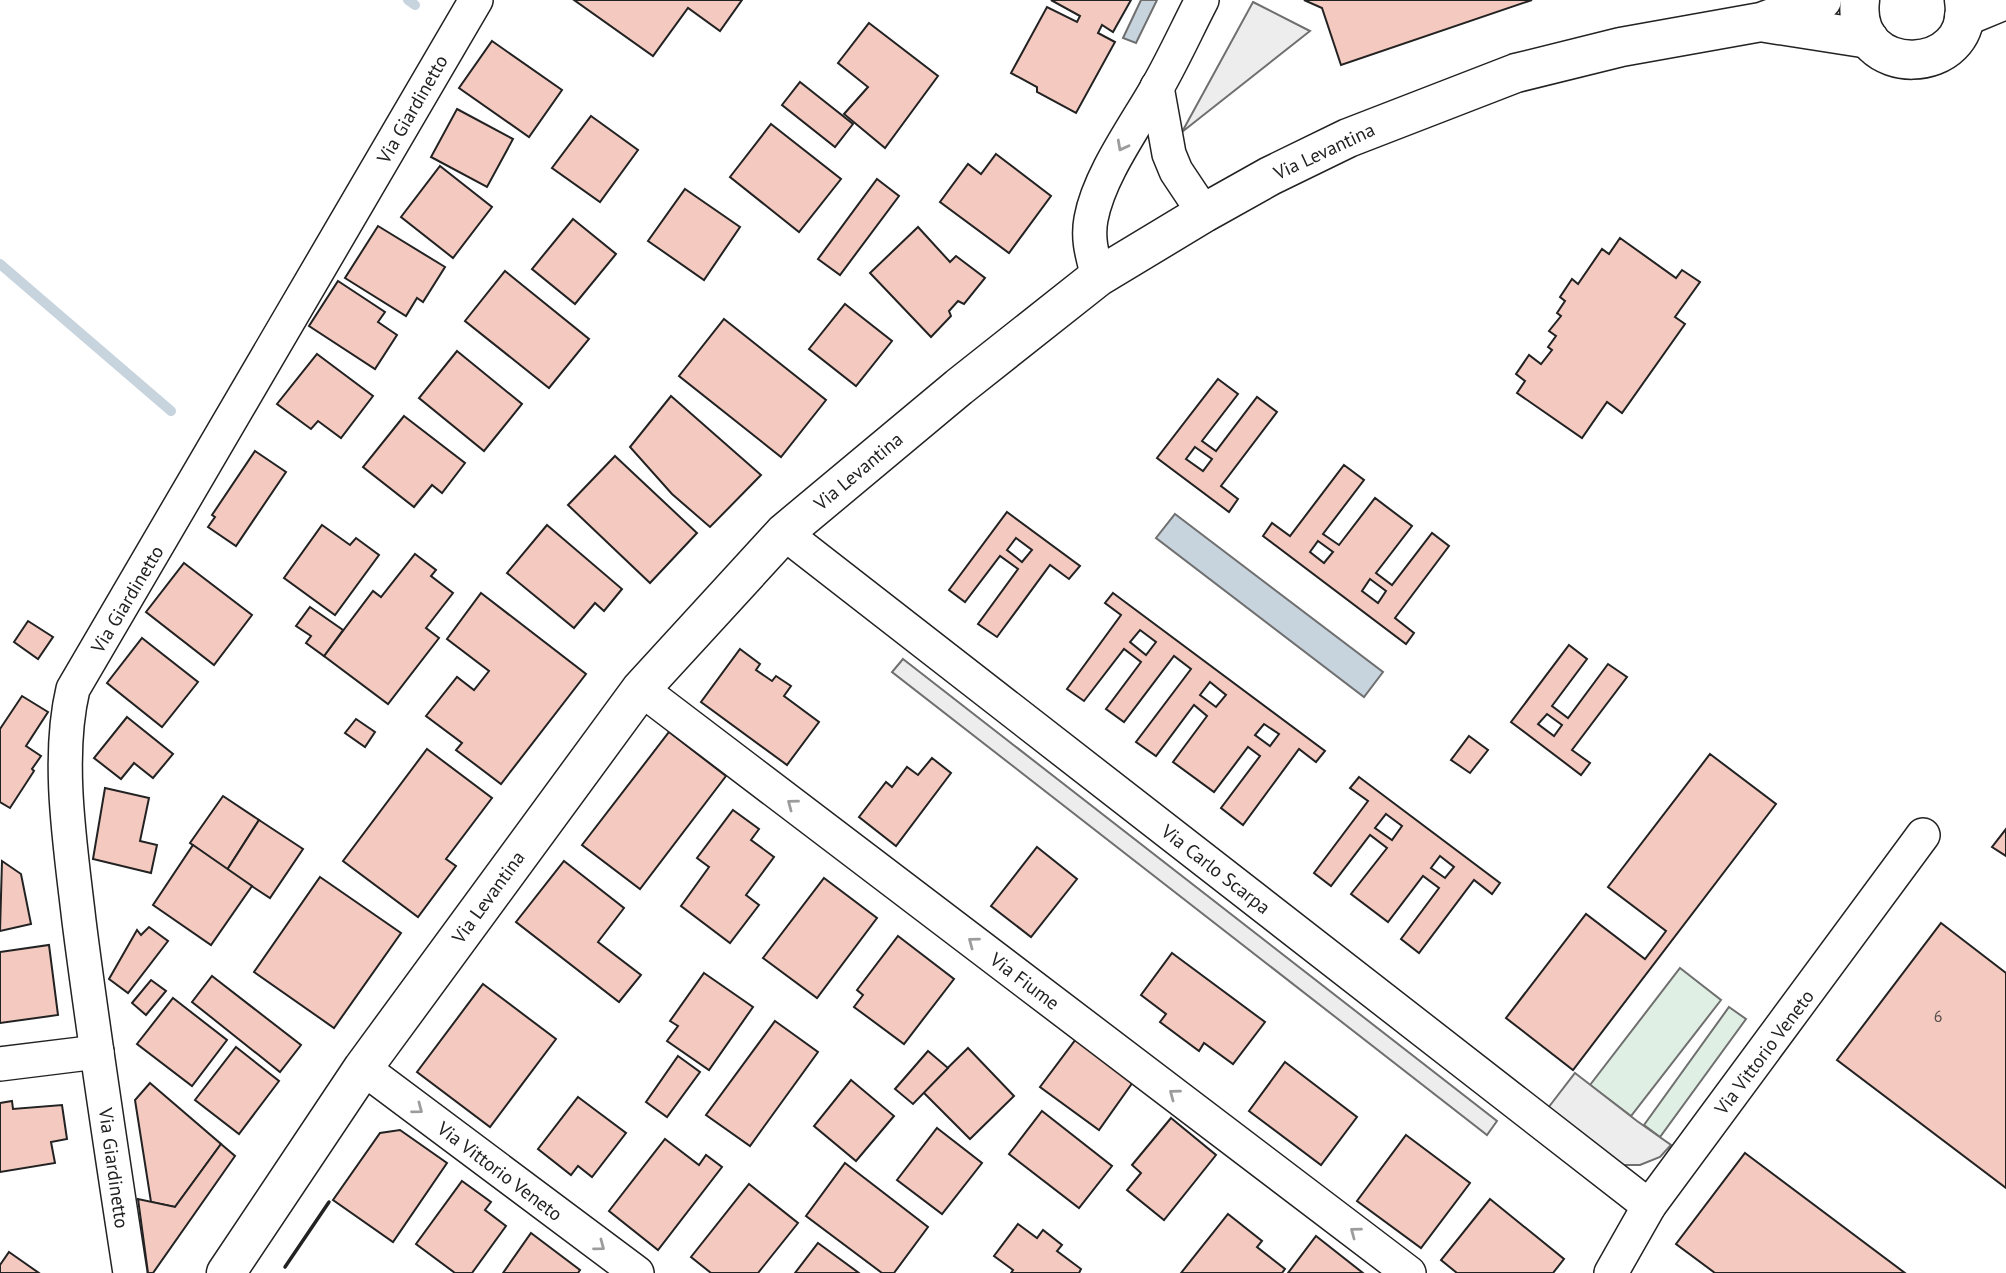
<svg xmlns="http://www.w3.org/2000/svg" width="2006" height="1273" viewBox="0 0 2006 1273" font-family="'PT Sans',sans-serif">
<rect width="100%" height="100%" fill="#fff"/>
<g fill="#e0efe3" stroke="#6f6f6f" stroke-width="2">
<path d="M1680,968L1721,1000L1631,1116L1590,1085Z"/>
<path d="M1729,1007L1746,1019L1660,1137L1644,1125Z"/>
</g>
<g fill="#ededed" stroke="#6f6f6f" stroke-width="2">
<path d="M1253,2L1310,31L1182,132Z"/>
<path d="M903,659L1497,1121L1487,1135L892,672Z"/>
<path d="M1575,1073L1637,1121L1671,1145L1660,1157L1640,1165H1619L1548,1108Z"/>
</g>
<g fill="#c7d3dd" stroke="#6f6f6f" stroke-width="2">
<path d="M1141,0H1157L1136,43L1123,38Z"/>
<path d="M1175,514L1383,672L1364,697L1156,538Z"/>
</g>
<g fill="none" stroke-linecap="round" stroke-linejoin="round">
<g stroke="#c7d3dd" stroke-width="10">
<path d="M408,0L415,5"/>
<path d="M0,264L171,411"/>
</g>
</g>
<g fill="#f3c9c0" stroke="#222" stroke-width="2" fill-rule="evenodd">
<path d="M574,0H742L720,31L688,8L653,56Z"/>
<path d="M1051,0H1131L1113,32L1102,25L1098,33L1115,42L1076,113L1037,92V87L1011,73L1047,7L1077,22L1080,16Z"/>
<path d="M1304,0H1532L1341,65L1322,8Z"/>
<path d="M869,23L938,76L885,148L844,114L868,87L838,63Z"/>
<path d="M492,41L562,90L529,137L459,88Z"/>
<path d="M800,82L853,124L835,147L782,105Z"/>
<path d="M457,109L513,139L487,187L431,157Z"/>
<path d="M591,116L638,150L600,202L552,168Z"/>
<path d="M771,124L841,179L799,232L730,177Z"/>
<path d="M996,154L1051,196L1009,253L940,202L968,164L981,174Z"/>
<path d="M440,166L492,207L453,258L401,217Z"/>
<path d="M877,179L899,196L840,275L818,259Z"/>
<path d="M685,189L740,227L704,280L648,241Z"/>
<path d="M573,219L616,254L575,304L532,269Z"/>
<path d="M378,226L445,267L423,302L417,298L406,316L345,278Z"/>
<path d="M918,227L950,262L956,256L985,278L964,304L958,301L949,311L951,316L931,337L870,273Z"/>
<path d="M1620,238L1676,278L1682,270L1700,282L1675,317L1685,324L1622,413L1607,402L1582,438L1517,393L1525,381L1516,374L1529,355L1541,364L1552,350L1548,347L1556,336L1549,331L1561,316L1557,313L1565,301L1560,297L1572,279L1578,284L1602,249L1609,254Z"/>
<path d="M505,271L589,339L549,388L465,321Z"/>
<path d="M338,281L385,312L378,322L397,335L375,369L309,326Z"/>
<path d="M845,304L892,341L856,386L809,349Z"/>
<path d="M724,319L826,400L781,457L679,376Z"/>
<path d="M457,351L522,404L484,451L419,398Z"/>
<path d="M317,354L373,396L341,438L318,421L311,429L277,404Z"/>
<path d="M1218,379L1238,394L1202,441L1216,451L1257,397L1277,412L1221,486L1238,499L1229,512L1157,458ZM1195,447L1212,459L1203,471L1186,459Z"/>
<path d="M671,396L761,475L710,527L672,494L630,447Z"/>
<path d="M404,416L465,463L442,493L432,485L414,507L363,467Z"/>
<path d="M255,451L286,472L236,546L208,527L215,517L212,515Z"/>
<path d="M615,456L697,533L650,583L568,505Z"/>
<path d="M1344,465L1364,480L1323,534L1339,545L1375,498L1412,526L1376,573L1392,585L1432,533L1449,546L1395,618L1414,633L1406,644L1263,536L1272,523L1290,536ZM1318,541L1333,552L1324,563L1310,552ZM1370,579L1386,591L1378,603L1362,591Z"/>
<path d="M1007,512L1080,566L1069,579L1050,565L997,637L978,624L1018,569L1000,556L965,602L949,590ZM1016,538L1032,550L1022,562L1007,550Z"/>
<path d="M322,525L350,545L356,538L379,555L335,615L284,578Z"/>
<path d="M547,525L622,589L604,611L595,603L574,628L507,573Z"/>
<path d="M415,554L436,570L431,576L453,593L426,628L439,638L388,704L324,656L373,591L381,597Z"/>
<path d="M184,563L252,615L214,665L146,612Z"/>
<path d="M481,593L586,674L501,784L456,750L462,743L426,716L457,677L474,690L489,671L447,639Z"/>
<path d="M1113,593L1325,751L1316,762L1299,749L1243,825L1221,808L1260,756L1248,747L1214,792L1173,762L1207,716L1194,705L1156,756L1136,742L1191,669L1174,656L1124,722L1106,709L1141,662L1124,649L1084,701L1067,689L1121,615L1105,603ZM1140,630L1156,642L1146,655L1130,642ZM1210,682L1226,695L1216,707L1200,695ZM1264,724L1279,734L1270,746L1255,735Z"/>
<path d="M310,607L343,630L324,656L306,643L311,636L296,626Z"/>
<path d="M28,621L53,637L38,659L14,642Z"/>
<path d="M142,638L198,682L162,727L107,683Z"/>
<path d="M1569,645L1587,659L1552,706L1568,718L1608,664L1627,677L1572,750L1590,763L1581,775L1511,722ZM1547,714L1562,725L1554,736L1538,724Z"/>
<path d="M740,649L760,664L756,670L772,681L776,676L791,686L784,696L819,722L787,765L701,702Z"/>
<path d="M22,696L48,712L26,746L41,756L32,769L34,771L10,808L0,802V729Z"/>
<path d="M127,717L173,754L153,778L134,763L121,779L94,758Z"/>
<path d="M356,719L375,732L365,747L345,733Z"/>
<path d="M669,732L726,776L640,889L582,845Z"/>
<path d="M1469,736L1488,750L1470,773L1451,760Z"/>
<path d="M427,749L492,798L446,859L456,866L418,917L343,861Z"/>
<path d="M1710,754L1776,804L1573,1070L1506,1018L1586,914L1645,959L1666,931L1608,887Z"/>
<path d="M932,758L951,773L896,846L859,817L886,782L892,787L907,767L918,775Z"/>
<path d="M1359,777L1500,883L1492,894L1474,880L1419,953L1401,939L1439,888L1423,876L1388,922L1351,894L1387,848L1370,835L1331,886L1314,873L1368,801L1350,788ZM1386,814L1402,826L1392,840L1375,828ZM1440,856L1454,867L1445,878L1431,868Z"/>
<path d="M105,788L149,798L140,841L157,845L151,873L93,859Z"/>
<path d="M223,796L259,820L227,870L190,843Z"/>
<path d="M733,810L759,829L751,840L774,857L746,895L759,905L730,943L681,906L709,867L697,858Z"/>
<path d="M259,820L303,849L270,898L227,870Z"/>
<path d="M2006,829V856L1992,847Z"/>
<path d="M193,845L252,886L211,945L153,905Z"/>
<path d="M1037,847L1077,879L1031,937L991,906Z"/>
<path d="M2,861L21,874L31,924L0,931Z"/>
<path d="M564,861L624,908L598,942L641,975L619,1002L516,922Z"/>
<path d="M320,877L401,933L334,1028L254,972Z"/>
<path d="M824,878L877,918L817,998L763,958Z"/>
<path d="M1941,923L2006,973V1188L1837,1060Z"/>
<path d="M149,927L168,941L128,993L109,979L137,930L141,935Z"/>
<path d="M898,936L954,979L904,1044L854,1007L863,995L857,990Z"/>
<path d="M49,945L58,1015L0,1023V952Z"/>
<path d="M1172,953L1265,1022L1233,1064L1204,1043L1199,1051L1160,1022L1166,1014L1141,995Z"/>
<path d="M704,973L753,1007L709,1070L667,1041L678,1026L670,1021Z"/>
<path d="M212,976L301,1045L280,1072L192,1002Z"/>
<path d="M151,980L166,991L146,1015L132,1003Z"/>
<path d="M483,984L556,1039L490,1127L417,1072Z"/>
<path d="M173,998L227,1040L192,1086L137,1044Z"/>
<path d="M775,1021L818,1052L750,1146L706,1115Z"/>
<path d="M1076,1039L1133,1082L1099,1130L1040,1087Z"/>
<path d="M236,1047L279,1081L239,1134L195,1100Z"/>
<path d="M968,1048L1014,1096L970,1139L923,1092Z"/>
<path d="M928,1051L948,1068L913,1104L895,1089Z"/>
<path d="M678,1056L700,1072L667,1117L646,1102Z"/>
<path d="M1285,1062L1357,1117L1321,1165L1249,1111Z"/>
<path d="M851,1080L894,1116L856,1161L814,1126Z"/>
<path d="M150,1083L221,1144L175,1207L151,1202L135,1100Z"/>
<path d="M578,1097L626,1133L592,1177L578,1166L571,1175L538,1149Z"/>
<path d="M12,1101L13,1109L62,1105L67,1139L51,1142L55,1163L0,1172V1103Z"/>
<path d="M1042,1111L1112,1166L1079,1208L1009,1154Z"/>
<path d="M1171,1118L1216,1155L1164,1220L1127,1190L1141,1173L1132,1165Z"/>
<path d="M937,1128L982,1163L942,1214L897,1180Z"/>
<path d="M400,1130L447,1163L393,1242L333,1200L380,1133Z"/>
<path d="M1406,1135L1470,1183L1421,1248L1357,1201Z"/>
<path d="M665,1139L699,1165L706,1155L722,1167L658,1250L609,1211Z"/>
<path d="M221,1144L235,1156L153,1273H148L138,1199L175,1207Z"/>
<path d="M1745,1153L1905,1273H1715L1676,1244Z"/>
<path d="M845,1163L928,1227L894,1273H882L806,1216Z"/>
<path d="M462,1181L491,1202L485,1210L506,1226L472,1273H455L416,1244Z"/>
<path d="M749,1184L798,1223L758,1273H711L691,1257Z"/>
<path d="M1490,1199L1564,1259L1553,1273H1457L1441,1260Z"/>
<path d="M1228,1214L1262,1241L1257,1247L1285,1269L1282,1273H1181Z"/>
<path d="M1018,1224L1037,1238L1043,1230L1062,1245L1057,1251L1081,1269L1079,1273H1011L1013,1270L994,1256Z"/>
<path d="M531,1233L580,1270L578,1273H503Z"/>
<path d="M1316,1236L1363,1273H1288Z"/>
<path d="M818,1243L859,1273H795Z"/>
<path d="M9,1252L39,1273H0V1265Z"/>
</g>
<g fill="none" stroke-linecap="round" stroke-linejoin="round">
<defs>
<g id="street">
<path d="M1157,87L1169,154L1176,171L1204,213"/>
<path d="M1098,277C1093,257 1087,240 1091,219C1099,175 1136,125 1158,86C1174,58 1187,29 1202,0"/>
<path d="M784,533L1649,1206"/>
<path d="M641,689L1409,1273"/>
<path d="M0,1064L97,1052"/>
<path d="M363,1068L637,1273"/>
<path d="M130,1273C112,1156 94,1039 79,921C71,850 56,760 73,689L476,0"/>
<path d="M1611,1273L1649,1206L1923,835"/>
</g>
<g id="secondary">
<path d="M1860,0C1850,81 1976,78 1964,0"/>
<path d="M1964,17L2005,0"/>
<path d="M1766,23L1869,39"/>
<path d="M226,1273L363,1068L641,689L784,533L959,387L1098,277L1204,213L1270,176L1348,138L1516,73L1621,47L1761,22L1822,0"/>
</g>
</defs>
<use href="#street" stroke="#222" stroke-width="36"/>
<use href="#secondary" stroke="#222" stroke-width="41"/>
<use href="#street" stroke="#fff" stroke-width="33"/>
<use href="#secondary" stroke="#fff" stroke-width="38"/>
<path stroke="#222" stroke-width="3.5" d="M285,1267L329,1202"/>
</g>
<defs><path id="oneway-chevron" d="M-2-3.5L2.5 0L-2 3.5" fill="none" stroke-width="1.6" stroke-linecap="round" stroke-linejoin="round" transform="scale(1.75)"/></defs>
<g stroke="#9c9c9c">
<use href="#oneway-chevron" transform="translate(1122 146) rotate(118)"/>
<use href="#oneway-chevron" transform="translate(792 804) rotate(-143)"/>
<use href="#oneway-chevron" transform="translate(973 942) rotate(-143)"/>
<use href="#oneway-chevron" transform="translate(1174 1094) rotate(-143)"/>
<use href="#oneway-chevron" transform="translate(418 1109) rotate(37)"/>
<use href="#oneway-chevron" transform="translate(1355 1232) rotate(-143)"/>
<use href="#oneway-chevron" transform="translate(600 1246) rotate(37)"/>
</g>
<g text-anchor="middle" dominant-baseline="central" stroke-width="5" stroke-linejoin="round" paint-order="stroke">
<g font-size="16" fill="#564c4a">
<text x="1938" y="1016">6</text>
</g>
<g font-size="19" fill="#222" stroke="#fff">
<text transform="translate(412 109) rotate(-60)">Via Giardinetto</text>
<text transform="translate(1324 151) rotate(-25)">Via Levantina</text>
<text transform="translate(858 471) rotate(-40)">Via Levantina</text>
<text transform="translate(127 599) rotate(-59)">Via Giardinetto</text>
<text transform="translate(1216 869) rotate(38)">Via Carlo Scarpa</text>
<text transform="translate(488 897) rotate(-54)">Via Levantina</text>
<text transform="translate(1025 981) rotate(37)">Via Fiume</text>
<text transform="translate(1764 1052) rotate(-53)">Via Vittorio Veneto</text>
<text transform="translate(114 1168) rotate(82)">Via Giardinetto</text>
<text transform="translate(500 1171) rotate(37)">Via Vittorio Veneto</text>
</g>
</g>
</svg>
